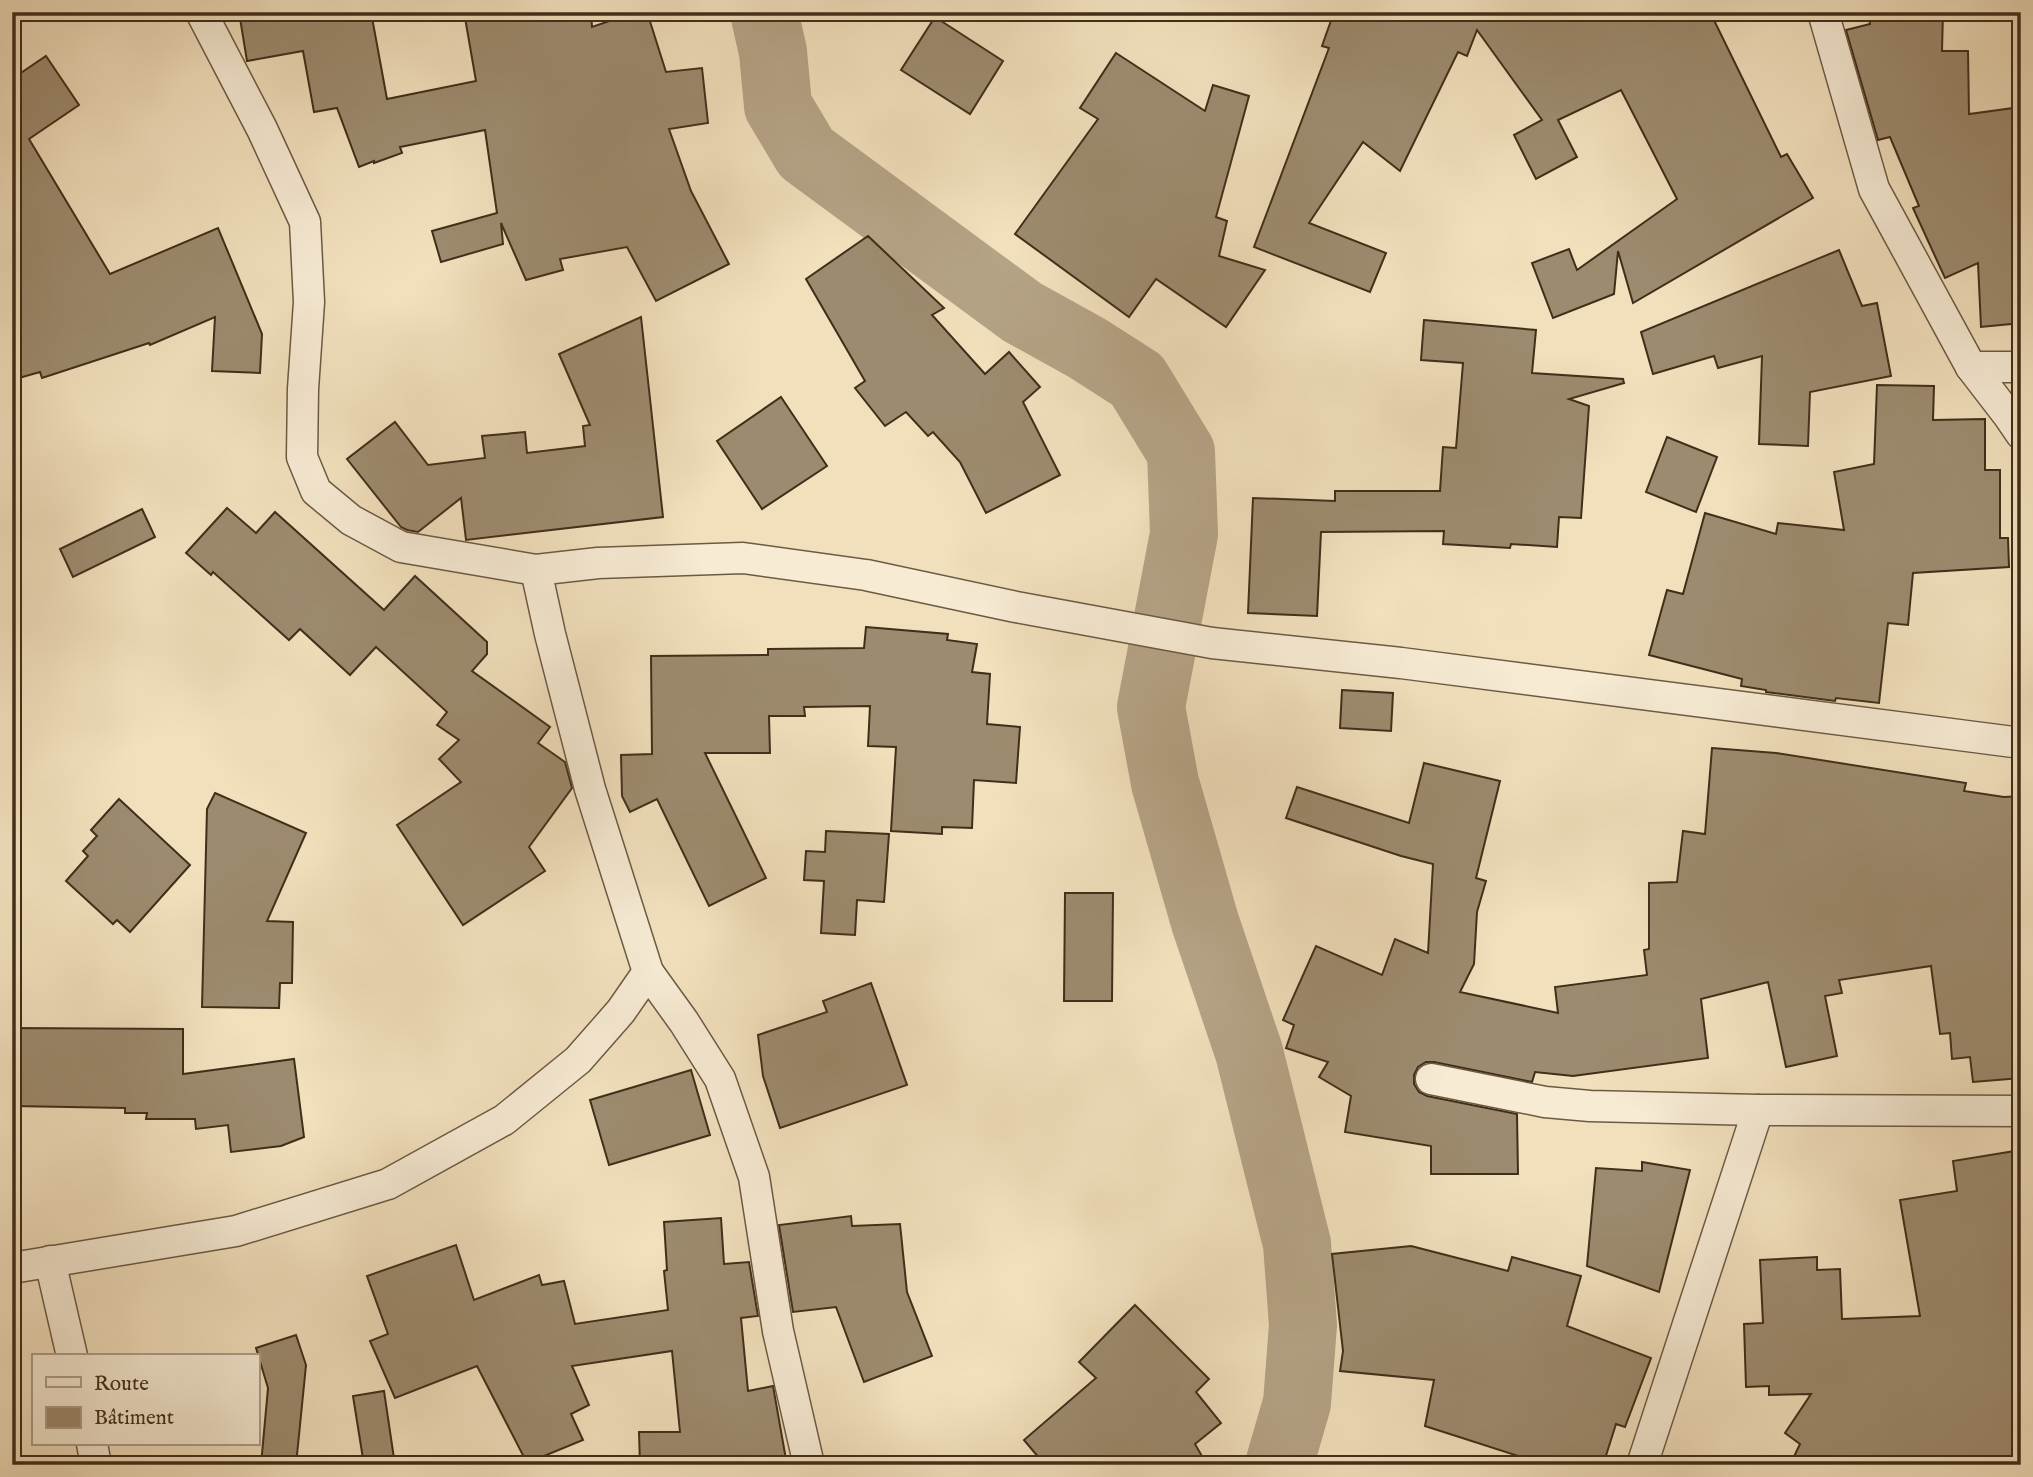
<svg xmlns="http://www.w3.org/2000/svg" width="2033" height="1477" viewBox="0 0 2033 1477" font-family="'IM FELL English',serif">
<rect width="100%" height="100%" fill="#f2e0bd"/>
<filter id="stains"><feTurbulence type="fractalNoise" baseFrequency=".00286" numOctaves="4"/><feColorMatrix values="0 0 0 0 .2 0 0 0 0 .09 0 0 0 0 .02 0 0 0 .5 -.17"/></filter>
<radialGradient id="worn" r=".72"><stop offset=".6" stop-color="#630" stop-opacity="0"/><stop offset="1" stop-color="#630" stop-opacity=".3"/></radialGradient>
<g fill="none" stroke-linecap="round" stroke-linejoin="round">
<path stroke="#b5a386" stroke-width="68" d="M764,12L773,52L778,106L806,153L1022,312L1087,348L1137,380L1181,452L1184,534L1151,707L1165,783L1205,922L1249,1052L1297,1244L1303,1325L1297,1403L1279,1465"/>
</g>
<g fill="#9d8b6f" stroke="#402e1a" stroke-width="2">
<path d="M239,12H371L387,99L476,81L464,12H591L592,27L636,12H647L666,72L702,68L708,123L669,129L691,191L729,264L656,301L627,247L560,259L563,270L526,280L501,223L503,244L441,262L432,231L497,213L485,130L400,147L402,153L374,163V161L359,167L337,108L314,112L303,51L247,61Z"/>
<path d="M1334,12H1710L1781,157L1787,154L1813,198L1633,303L1618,251L1614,294L1553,318L1532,263L1569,249L1577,270L1677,199L1621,90L1558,120L1577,157L1536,179L1514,135L1542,120L1477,30L1467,56L1458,52L1400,171L1363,142L1309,223L1386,253L1370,292L1254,247L1329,48L1322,46Z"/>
<path d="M1869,12H1943L1942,51H1968L1969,114L2021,107V323L1981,327L1978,263L1945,278L1913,208L1919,206L1890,137L1878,140L1846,30L1870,24Z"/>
<path d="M935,17L1003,61L970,114L901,70Z"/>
<path d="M1116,53L1205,111L1213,85L1249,96L1216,217L1227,221L1219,256L1265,270L1226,327L1156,279L1129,317L1015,234L1098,119L1080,108Z"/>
<path d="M46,56L79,105L29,139L110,274L218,228L262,334L260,373L212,371L215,317L150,345L149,343L42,378L40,372L12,380V79Z"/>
<path d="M868,236L944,308L932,315L985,374L1009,352L1040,387L1023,402L1060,475L986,513L960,462L933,432L928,436L906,412L885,426L855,388L865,381L806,279Z"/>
<path d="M1839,250L1862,306L1877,303L1891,376L1810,392L1808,446L1759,444L1762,356L1718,368L1714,356L1653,374L1641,332Z"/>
<path d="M641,317L663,517L466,540L461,498L418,532L407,530L401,527L347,459L395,422L428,465L485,458L482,436L525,432L527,453L585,446L583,426L590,425L559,354Z"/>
<path d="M1424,320L1536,330L1532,373L1623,379L1624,383L1569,399L1589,406L1581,518L1559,517L1557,547L1511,544L1510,548L1443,544L1444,531L1321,532L1317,616L1248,613L1253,498L1335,501V491H1440L1443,447L1456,448L1463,363L1421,360Z"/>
<path d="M1877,385L1934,386L1933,420L1985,419V470H2000V538H2008L2009,567L1913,573L1908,625L1888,623L1879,703L1836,698L1835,701L1766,692V690L1741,686L1742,679L1649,655L1667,590L1683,594L1705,513L1776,534L1778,523L1844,530L1834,472L1874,464Z"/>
<path d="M781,397L827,466L762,509L717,441Z"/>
<path d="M1667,437L1717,457L1696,512L1646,492Z"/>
<path d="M227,508L256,533L275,512L384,610L415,576L487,642V654L472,671L550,727L538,743L565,762L572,788L529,847L545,871L463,925L397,825L461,782L439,759L459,740L437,725L447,712L376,647L350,675L300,629L289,640L213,572L211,575L186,553Z"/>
<path d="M142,509L155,537L73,577L60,549Z"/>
<path d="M866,627L948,634L947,640L977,644L972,672L990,674L987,724L1020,727L1016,783L974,780L972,828L942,827V834L891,831L896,747L868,746L870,706L804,707L805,716H769L770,753H705L766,878L709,906L657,799L630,812L622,796L621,755L652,754L651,656L768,655V649L864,648Z"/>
<path d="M1342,690L1393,693L1391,731L1340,728Z"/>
<path d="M1712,748L1776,753L1966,783L1964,791L2004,797L2021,796V1078L1973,1082L1970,1057L1952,1059L1950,1033L1940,1034L1931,966L1839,980L1842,993L1825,996L1837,1056L1786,1067L1768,982L1701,999L1708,1058L1573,1076L1535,1072L1532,1082L1434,1062H1426L1418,1067L1414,1075V1084L1419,1092L1427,1096L1517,1114L1518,1174H1431V1146L1345,1132L1351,1096L1319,1077L1328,1062L1286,1048L1294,1025L1283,1020L1316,946L1382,975L1395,939L1428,953L1433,864L1401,856L1286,818L1297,787L1409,823L1424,763L1500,781L1476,878L1486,881L1477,912L1474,964L1460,992L1558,1013L1555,987L1647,975L1644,950L1649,949V883L1677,882L1683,831L1705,834Z"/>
<path d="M215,793L306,833L267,921L293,922L292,983H280L279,1008L202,1007L207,809Z"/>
<path d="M119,799L190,865L130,932L117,920L113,924L66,881L88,856L83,851L97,836L91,830Z"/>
<path d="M826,831L889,834L884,902L857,900L855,935L821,933L824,881L804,880L806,851L825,852Z"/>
<path d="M1065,893H1113L1112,1001H1064Z"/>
<path d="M871,983L907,1085L780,1128L763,1076L758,1035L827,1012L823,1001Z"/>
<path d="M14,1028L183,1029V1074L294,1059L304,1137L281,1146L231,1152L228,1125L196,1129L195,1119H146L147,1113H125V1108L12,1106Z"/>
<path d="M691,1070L710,1135L609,1165L590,1100Z"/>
<path d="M2021,1150V1465H1790L1800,1444L1785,1433L1811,1394L1769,1395V1386L1746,1387L1744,1324L1763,1323L1760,1260L1817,1257V1270L1840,1269L1842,1319L1920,1316L1900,1200L1957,1191L1953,1161Z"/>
<path d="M1642,1162L1690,1170L1659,1292L1587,1266L1596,1168L1642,1171Z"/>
<path d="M851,1216L852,1226L900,1224L907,1292L932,1356L864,1382L836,1307L793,1312L779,1225Z"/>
<path d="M721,1218L724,1264L749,1262L758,1316L741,1318L748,1391L773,1386L787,1465H640L639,1432H680L672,1351L572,1366L589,1405L571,1414L583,1440L527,1463L477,1366L395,1398L370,1341L388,1334L367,1276L456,1245L474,1300L539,1275L542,1285L564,1281L575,1324L668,1310L664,1271L667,1270L664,1222Z"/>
<path d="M1411,1246L1508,1271L1512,1257L1581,1276L1567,1326L1651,1358L1625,1427L1616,1424L1603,1465H1546L1425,1426L1434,1380L1340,1371L1343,1351L1332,1254Z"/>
<path d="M1135,1305L1209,1379L1196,1392L1221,1423L1195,1444L1207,1465H1045L1024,1440L1096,1378L1079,1362Z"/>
<path d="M296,1335L306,1365L296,1465H261L268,1388L256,1348Z"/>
<path d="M384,1391L395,1465H364L353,1396Z"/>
</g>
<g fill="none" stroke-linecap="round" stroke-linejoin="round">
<defs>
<g id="minor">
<path d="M201,12L262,129L305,222L309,302L303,389L302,457L316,491L351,520L401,547L536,570"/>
<path d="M1823,12L1874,189L1971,367L2008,415L2021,434"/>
<path d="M1971,367H2021"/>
<path d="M648,972L684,1022L720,1079L754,1177L778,1331L809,1465"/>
<path d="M1431,1079L1545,1102L1590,1106L1758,1110"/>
<path d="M50,1261L72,1356"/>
<path d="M12,1268L236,1231L388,1184L504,1120L578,1060L621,1011L648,972L590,789L550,634L536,570L598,563L743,558L866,575L1016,607L1212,643L1401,663L2021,743"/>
<path d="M92,1444L96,1465"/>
<path d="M1642,1465L1758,1110L2021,1111"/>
</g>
</defs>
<use href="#minor" stroke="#6c5a43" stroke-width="33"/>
<use href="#minor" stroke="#f7ebd4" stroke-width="30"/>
</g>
<rect width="2033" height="1477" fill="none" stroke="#f2e0bd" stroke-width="42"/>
<rect x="14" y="14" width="2005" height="1449" fill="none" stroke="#402e1a" stroke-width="3.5"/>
<rect x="21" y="21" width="1991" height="1435" fill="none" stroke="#402e1a" stroke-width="2"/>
<rect x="32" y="1354" width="228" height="91" fill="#f7ebd4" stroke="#ae9f8a" stroke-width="2"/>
<rect x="46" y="1377" width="35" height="10" fill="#f7ebd4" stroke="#ae9f8a" stroke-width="2"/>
<text x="94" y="1390" font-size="21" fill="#402e1a">Route</text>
<rect x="46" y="1407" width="35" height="21" fill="#9d8b6f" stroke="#ae9f8a" stroke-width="2"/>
<text x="94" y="1424" font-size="21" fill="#402e1a">Bâtiment</text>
<rect width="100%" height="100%" filter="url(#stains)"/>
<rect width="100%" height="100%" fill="url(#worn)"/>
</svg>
